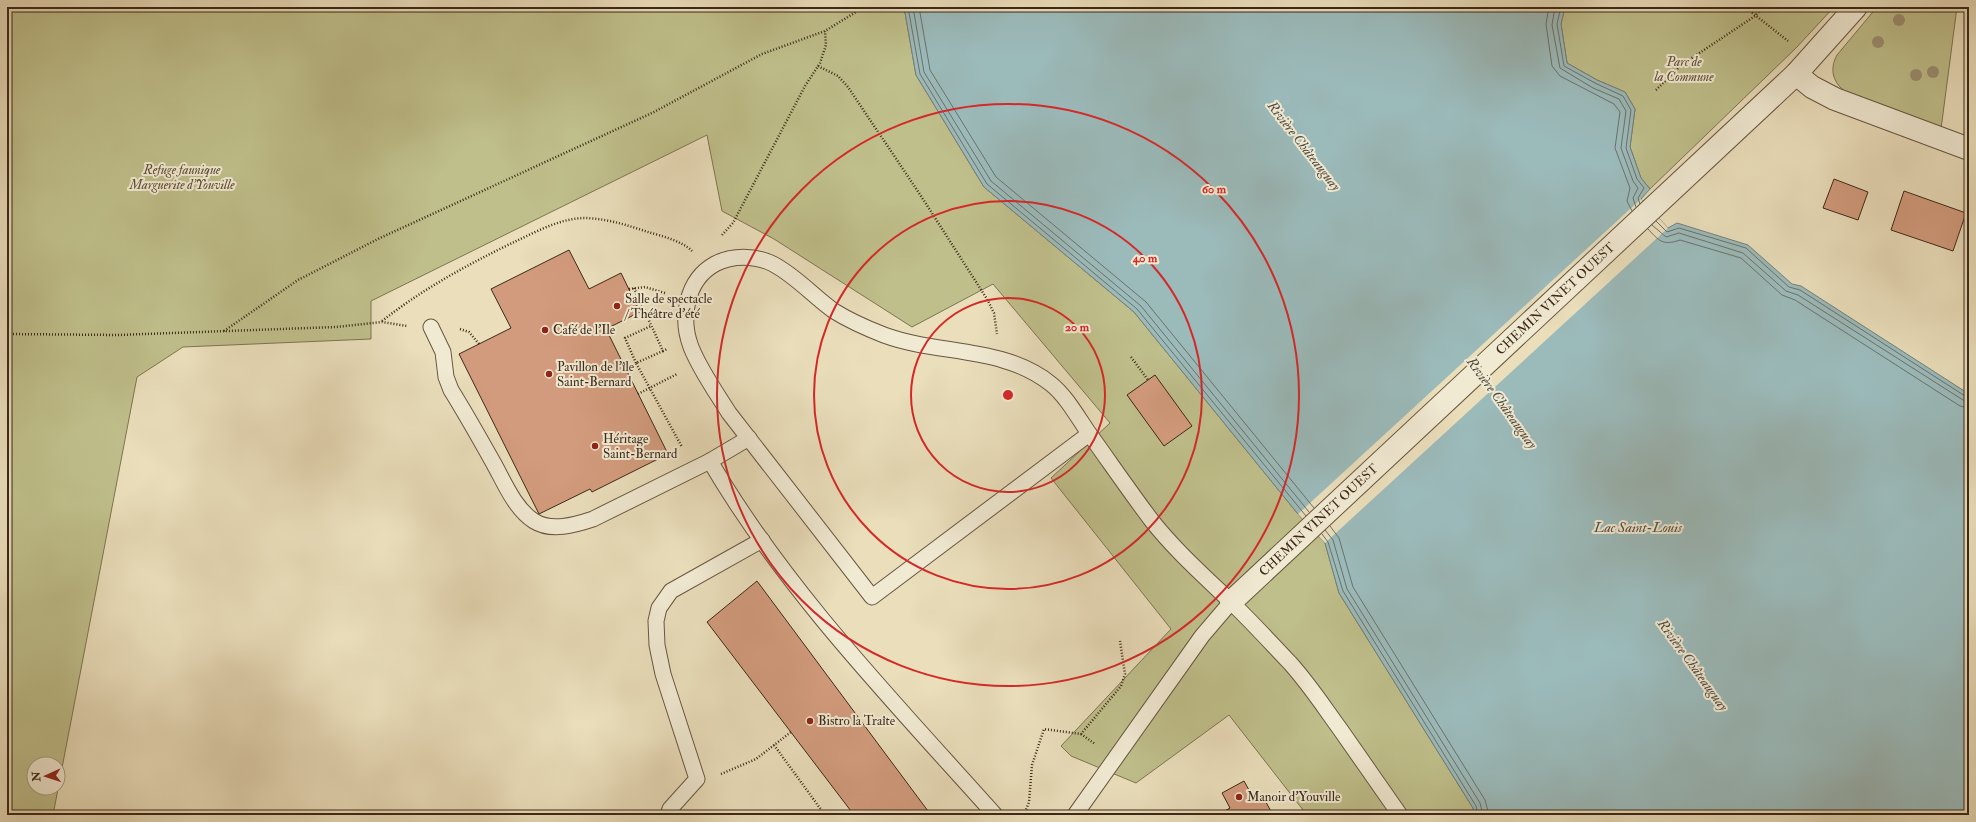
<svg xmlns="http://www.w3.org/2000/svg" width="1976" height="822" viewBox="0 0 1976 822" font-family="'IM FELL Double Pica',serif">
<rect width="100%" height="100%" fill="#eadebb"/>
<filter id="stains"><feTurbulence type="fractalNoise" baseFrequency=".005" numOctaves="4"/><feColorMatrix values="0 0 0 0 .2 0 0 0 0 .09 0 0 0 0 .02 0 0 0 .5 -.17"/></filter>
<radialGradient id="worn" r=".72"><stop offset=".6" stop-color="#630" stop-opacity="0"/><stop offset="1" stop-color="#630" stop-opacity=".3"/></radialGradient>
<g fill="#bfbf8b" stroke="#7e7452" fill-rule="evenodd">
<path d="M7,7H904L916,75L984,187L1134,312L1298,514L1325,543L1339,593L1473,808L1475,815H1307L1229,715L1136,783L1071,756L1061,746L1171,629L1051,478L1110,423L993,284L912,327L774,239L722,211L707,135L371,301V339L183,347L137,377L53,815H7ZM34,764H58V788H34Z"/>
<path d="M1565,7H1834L1796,48L1650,189L1641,178L1630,147L1635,109L1625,92L1597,80L1567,63L1561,24Z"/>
<path d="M1877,7H1957L1941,129C1919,120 1897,112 1874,103C1864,99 1849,96 1841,88C1831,78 1831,66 1837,55Z"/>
</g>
<path fill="#9bbaba" stroke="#758079" d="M904,7H1565L1561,24L1567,63L1597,80L1625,92L1635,109L1630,147L1641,178L1650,189L1641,199L1668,228L1677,223L1748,245L1792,284L1801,286L1969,394V815H1475L1473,808L1339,593L1325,543L1298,514L1134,312L984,187L916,75Z"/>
<path fill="#eadebb" d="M1641,199L1668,228L1325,543L1298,514Z"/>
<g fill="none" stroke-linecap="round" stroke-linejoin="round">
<g stroke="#6c7169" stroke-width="1">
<path d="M908,7L920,74L987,184L1137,309L1306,516"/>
<path d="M913,7L924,72L991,181L1141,306L1309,512"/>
<path d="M919,7L930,70L996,177L1146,302L1314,508"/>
<path d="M1549,7L1546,24L1552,66L1560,76L1614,104L1620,112L1615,148L1630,188L1627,201L1632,211"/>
<path d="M1555,7L1552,25L1560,68L1593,88L1619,99L1626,111L1621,148L1633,181L1638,188L1633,198L1636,207"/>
<path d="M1561,7L1557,24L1564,66L1595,83L1623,96L1631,110L1626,148L1637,179L1644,188L1638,198L1640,204"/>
<path d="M1656,221L1667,232L1679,228L1746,248L1789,287L1800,290L1965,396L1969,397"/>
<path d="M1652,225L1666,237L1679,233L1743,253L1786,291L1798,295L1963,400L1969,402"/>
<path d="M1648,229C1659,241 1663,246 1680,240L1741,258L1782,295L1795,300L1960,406L1969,408"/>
<path d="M1330,526L1339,538L1353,587L1485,800L1489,815"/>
<path d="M1325,530L1333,540L1347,589L1480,803L1483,815"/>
<path d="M1322,534L1328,542L1343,591L1476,806L1478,815"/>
</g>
</g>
<g fill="#d29b7d" stroke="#3c2818">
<path d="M1834,179L1868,192L1858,220L1823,208Z"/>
<path d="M1904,191L1966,213L1953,251L1891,230Z"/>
<path d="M569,250L589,289L621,273L640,312L606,329L668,454L592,492L590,489L539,514L459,354L511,328L491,289Z"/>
<path d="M1155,375L1192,426L1164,446L1127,395Z"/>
<path d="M757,581L893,764L931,815H854L707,622Z"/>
<path d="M1244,781L1254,799L1262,795L1273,815H1218L1230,808L1222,793Z"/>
</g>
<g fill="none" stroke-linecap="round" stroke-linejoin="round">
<defs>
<g id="lane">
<path d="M431,327L443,352L446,377L451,390C466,414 480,439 494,464C504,482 515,509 534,521C551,532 575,525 593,519L710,461L749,438"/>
<path d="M1089,434L872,597L729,413C716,392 700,370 691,347C680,318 686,280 715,264C732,255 755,255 773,264C796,276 813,296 834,311C850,321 866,328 884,335C938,355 1004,346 1051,384C1066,396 1077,416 1088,432C1109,461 1130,492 1152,521C1175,550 1202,574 1229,600C1250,620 1270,642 1290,663C1309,684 1324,707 1340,729C1360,758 1380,786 1400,815"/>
<path d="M710,461C786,591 895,703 995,815"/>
<path d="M668,815L670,809L697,779L663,674L657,645L656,621L659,608L671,591L762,540"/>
<path d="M1075,815L1202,636L1231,602"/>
</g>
<g id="street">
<path d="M1796,74L1812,87L1835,99L1969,149"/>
<path id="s1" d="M1231,602L1796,74L1856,7"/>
</g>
</defs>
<use href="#lane" stroke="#685641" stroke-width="17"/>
<use href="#street" stroke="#685641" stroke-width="24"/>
<g stroke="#3c2818" stroke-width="2.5" stroke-dasharray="1 2" stroke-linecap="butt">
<path d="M1745,7L1788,41"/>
<path d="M818,66L838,76L848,87L921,196L987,299L994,313L997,334"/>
<path d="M1656,90L1680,66L1755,16L1763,7"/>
<path d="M722,235L733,223L805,86L820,63L826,45L825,31"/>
<path d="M634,288L663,351L667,349"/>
<path d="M629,289L645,287L665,293"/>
<path d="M382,321C423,289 465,266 512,243C534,233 558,219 583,218C605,218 627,225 648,232C662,236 682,241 692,251"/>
<path d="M460,329L469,332L479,344"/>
<path d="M224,331L298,280L378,239L654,112L762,54L825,31L864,7"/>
<path d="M7,334L118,335L336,327L382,322L407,326"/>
<path d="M663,351L636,363L682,447"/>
<path d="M1131,357L1148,380"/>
<path d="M636,363L625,338L651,326"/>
<path d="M638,394L677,374"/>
<path d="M1081,734L1095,744"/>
<path d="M774,745L825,815"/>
<path d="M721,774L756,759L791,732"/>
<path d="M1024,815L1029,802L1032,765L1044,729L1081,734L1121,686L1125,674L1120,641"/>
</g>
<use href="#lane" stroke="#f1ead3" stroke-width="15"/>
<use href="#street" stroke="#f1ead3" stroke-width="22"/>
</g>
<g fill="#9c8f71">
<circle cx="1899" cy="20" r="6"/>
<circle cx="1878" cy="42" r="6"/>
<circle cx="1933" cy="72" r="6"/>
<circle cx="1916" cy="75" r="6"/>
</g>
<g fill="none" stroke="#d62828" stroke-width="2">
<circle cx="1008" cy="395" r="97"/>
<circle cx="1008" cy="395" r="194"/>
<circle cx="1008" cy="395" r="291"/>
</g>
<g fill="#8f2418" stroke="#f1ead3" stroke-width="1.5">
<circle cx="617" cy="306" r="4"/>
<circle cx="545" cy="330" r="4"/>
<circle cx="549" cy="374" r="4"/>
<circle cx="595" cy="446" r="4"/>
<circle cx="810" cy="721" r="4"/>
<circle cx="1239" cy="797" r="4"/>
</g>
<g text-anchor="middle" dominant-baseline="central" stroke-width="4" stroke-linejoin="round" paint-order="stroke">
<g font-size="13" font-style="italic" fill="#5d4e35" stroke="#f1ead3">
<text x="1684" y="62">Parc de<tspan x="1684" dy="15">la Commune</tspan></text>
<text x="182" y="170">Refuge faunique<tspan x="182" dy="15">Marguerite d'Youville</tspan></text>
</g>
<g font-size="13" fill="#3c2818" stroke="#f1ead3" text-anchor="start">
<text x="625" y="299">Salle de spectacle<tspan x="625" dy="15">/ Théâtre d'été</tspan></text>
<text x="553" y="330">Café de l'Ile</text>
<text x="557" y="367">Pavillon de l’île<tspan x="557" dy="15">Saint-Bernard</tspan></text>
<text x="603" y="439">Héritage<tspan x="603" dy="15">Saint-Bernard</tspan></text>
<text x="818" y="721">Bistro la Traîte</text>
<text x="1247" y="797">Manoir d'Youville</text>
</g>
<g font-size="13" fill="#3c2818" stroke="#f1ead3">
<text stroke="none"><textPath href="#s1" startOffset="444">CHEMIN VINET OUEST</textPath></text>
<text stroke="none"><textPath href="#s1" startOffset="120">CHEMIN VINET OUEST</textPath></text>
</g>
<g font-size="14" font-style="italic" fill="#544c40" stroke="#f1ead3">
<text transform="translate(1304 146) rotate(52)">Rivière Châteauguay</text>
<text transform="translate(1502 403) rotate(54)">Rivière Châteauguay</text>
<text x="1638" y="527">Lac Saint-Louis</text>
<text transform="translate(1693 665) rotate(54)">Rivière Châteauguay</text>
</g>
</g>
<circle cx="1008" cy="395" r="6" fill="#d62828" stroke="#f1ead3" stroke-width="2"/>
<g font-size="12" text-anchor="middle" font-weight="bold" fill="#d62828" stroke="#f1ead3" stroke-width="4" stroke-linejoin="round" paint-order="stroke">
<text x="1214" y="193">60 m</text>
<text x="1145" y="262">40 m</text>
<text x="1077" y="331">20 m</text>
</g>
<rect width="1976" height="822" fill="none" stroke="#eadebb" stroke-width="24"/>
<rect x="8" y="8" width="1960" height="806" fill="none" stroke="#3c2818" stroke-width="2"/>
<rect x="12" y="12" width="1952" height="798" fill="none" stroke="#3c2818"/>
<g transform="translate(46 776) rotate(267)"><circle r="19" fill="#f1ead3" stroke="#a99c88"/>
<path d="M0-3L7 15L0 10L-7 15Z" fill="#8f2418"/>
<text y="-6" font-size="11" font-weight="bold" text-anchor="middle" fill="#3c2818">N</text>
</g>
<rect width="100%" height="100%" filter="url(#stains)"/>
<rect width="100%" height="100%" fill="url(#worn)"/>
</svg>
